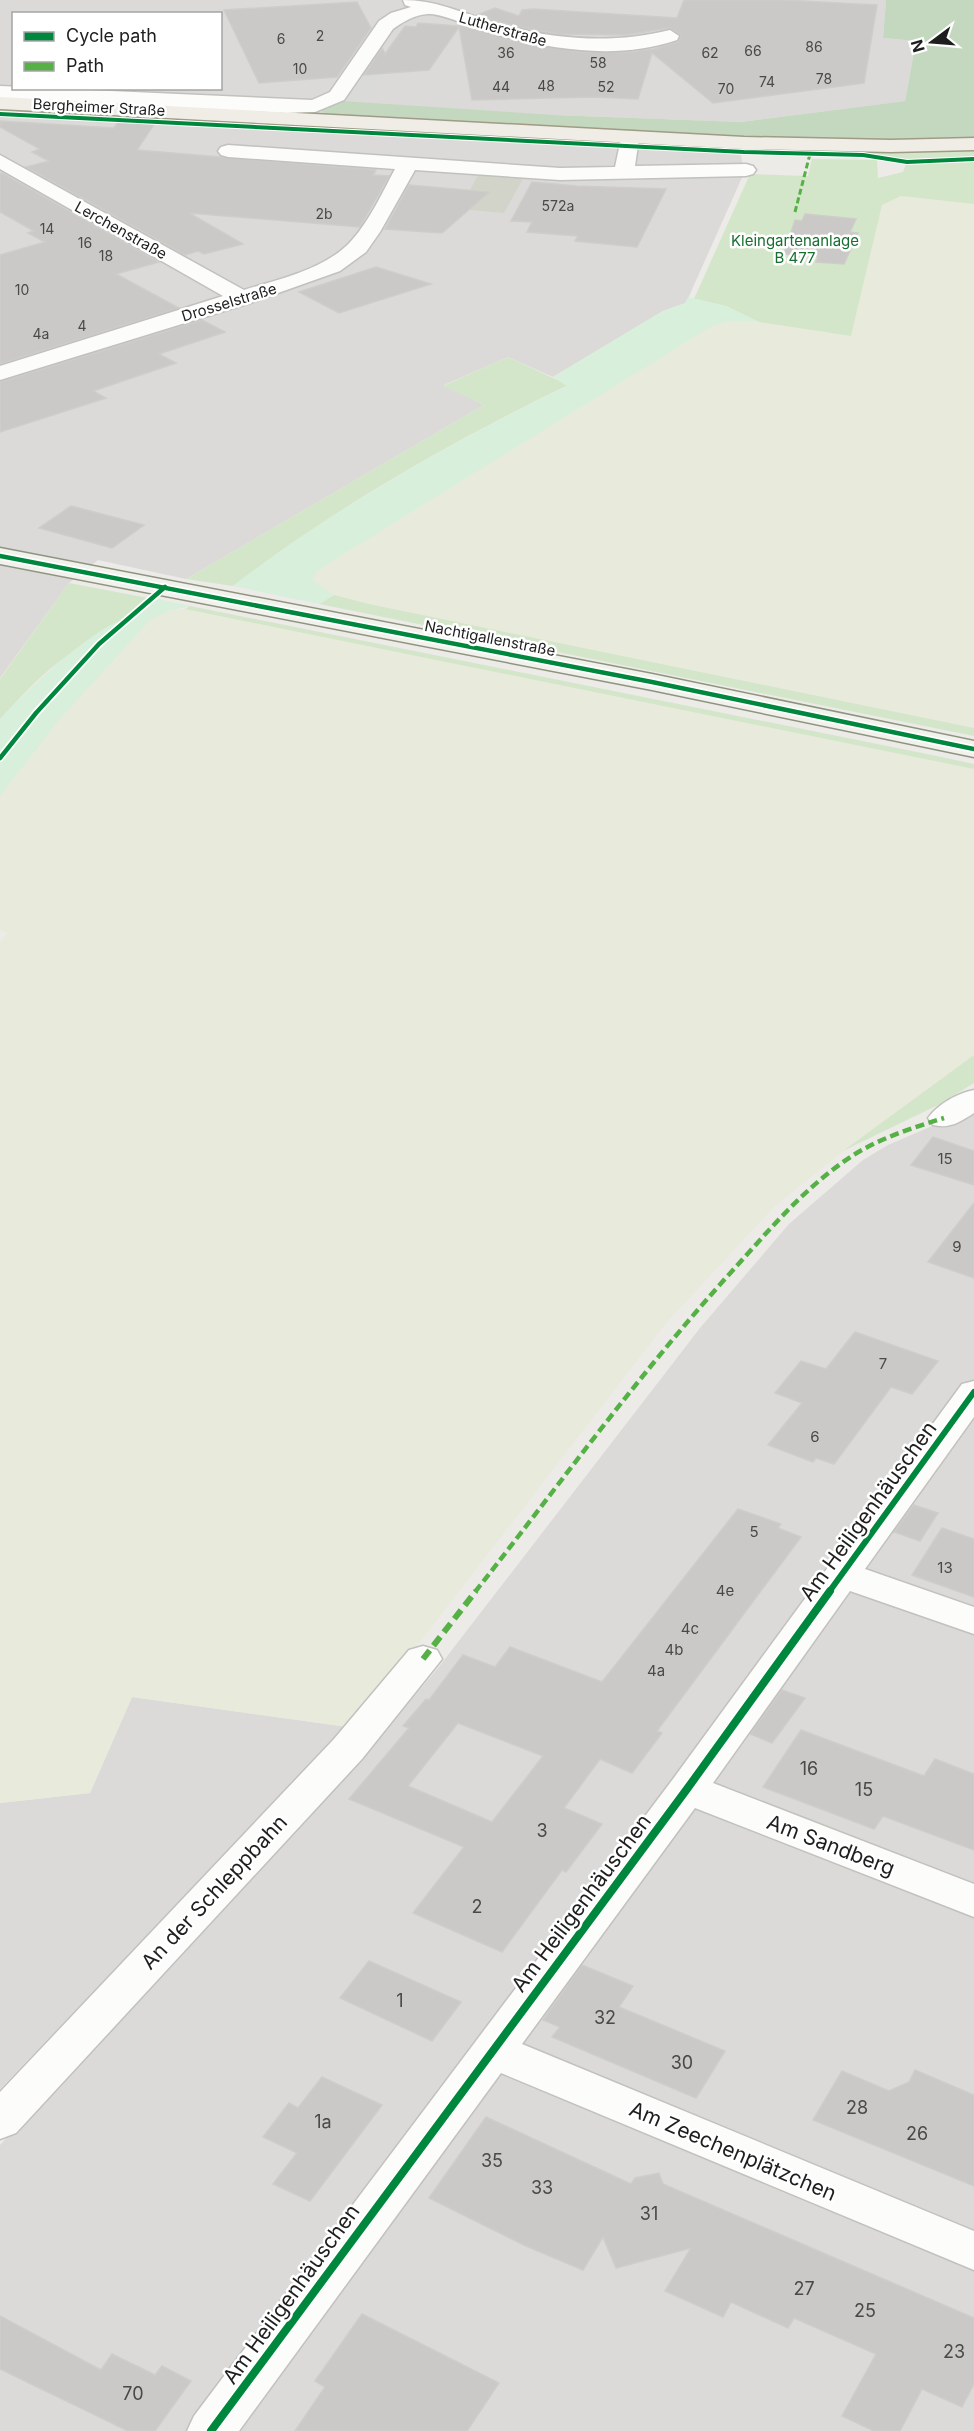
<svg xmlns="http://www.w3.org/2000/svg" width="974" height="2431" viewBox="0 0 974 2431" font-family="Inter,sans-serif">
<rect width="100%" height="100%" fill="#ecebe7"/>
<g fill="#dbdad8" fill-rule="evenodd">
<path d="M0,0H886L883,38L916,41L905,101L741,122L554,115L738,138L744,173L686,303L663,311L553,377L508,357L444,385L484,405L186,579L98,560L69,583L0,678ZM14,14H220V88H14Z"/>
<path d="M974,1108V2431H0V2145L362,1758L438,1668L700,1328L789,1224L863,1160L888,1145Z"/>
<path d="M132,1697L348,1727L0,2089V1803L90,1793Z"/>
</g>
<path fill="#dadad8" d="M365,70L385,71L366,100L346,98Z"/>
<path fill="#d3d4c9" d="M480,171L525,175L504,213L460,209Z"/>
<g fill="#e8eadb">
<path d="M901,196L974,204V728L369,604L334,595L311,580L318,570L712,326L729,321L759,322L851,336L882,205Z"/>
<path d="M185,609L974,769V1055L843,1151L776,1205L667,1322L423,1638L348,1727L132,1697L90,1793L0,1803V941L8,933L0,930V796L59,720L150,620L169,611Z"/>
</g>
<g fill="#d4e6c9">
<path d="M0,108L598,141L606,144L0,110Z"/>
<path d="M658,144L816,151L974,149V157L905,160L866,153L652,146Z"/>
<path d="M812,159L877,160L878,178L903,172L906,164L974,162V204L901,196L882,205L851,336L759,322L726,306L694,299L750,174L808,176Z"/>
<path d="M508,357L568,385C451,442 336,507 233,586L186,579L484,405L443,386Z"/>
<path d="M69,583L148,598C119,626 81,643 50,669C32,684 16,702 0,719V679Z"/>
<path d="M334,595L369,604L974,728V736L319,604Z"/>
<path d="M190,606L932,755L974,764V769L185,609Z"/>
<path d="M974,1055V1083L938,1105L843,1151Z"/>
</g>
<path fill="#c4d8bf" d="M886,0H974V138L863,141L738,138L330,118L319,109L342,101L554,115L741,122L905,101L916,41L883,38Z"/>
<g fill="#d8efdc">
<path d="M688,297L726,306L759,322L729,321L712,326L318,570L312,580L334,595L319,604L233,586C336,508 451,442 567,386L553,377L663,311L685,303Z"/>
<path d="M158,599L190,606L169,611L150,620L59,720L0,796V719C24,694 104,614 137,617Z"/>
</g>
<g fill="#cac9c7" stroke="#cfcdc9" stroke-width="1.5" fill-rule="evenodd">
<path d="M684,0H783L877,5L864,83L713,103L652,53L638,99L594,97L472,100L459,27L429,70L364,75L382,48L385,54L405,26L416,27L418,23L459,26L458,24L509,40L581,52H630L654,49L678,42L681,35L670,28L625,35L558,34L514,26L477,15L495,8L519,16L522,10L533,9L677,18Z"/>
<path d="M357,2L371,28L337,77L259,83L224,10Z"/>
<path d="M121,118L157,120L137,150L376,170L373,175L389,176L360,227L189,213L243,244L204,254L198,251L185,255L26,167L49,161L32,152L40,149L0,127V121L114,128Z"/>
<path d="M2,173L159,262L116,274L179,308L0,364V255L45,242L28,233L34,231L0,212V174Z"/>
<path d="M532,182L577,186L666,189L637,247L575,241L578,236L527,232L532,222L511,221Z"/>
<path d="M409,185L489,192L442,233L385,229Z"/>
<path d="M805,214L856,219L850,232L858,233L844,264L816,262L818,256L784,254L795,220L802,221Z"/>
<path d="M376,267L431,284L339,313L299,292Z"/>
<path d="M202,320L225,332L159,354L176,363L93,391L106,398L0,432V382Z"/>
<path d="M71,506L144,525L112,548L39,528Z"/>
<path d="M933,1137L974,1151V1185L911,1165Z"/>
<path d="M974,1203V1278L928,1262Z"/>
<path d="M855,1332L938,1361L912,1394L891,1387L834,1464L816,1458L813,1462L768,1445L802,1403L775,1393L801,1361L826,1369Z"/>
<path d="M914,1505L938,1513L920,1541L894,1532Z"/>
<path d="M738,1509L781,1524L778,1528L801,1537L657,1731L662,1733L632,1773L600,1759L564,1808L602,1824L566,1872L562,1870L502,1952L413,1913L464,1847L349,1799L409,1728L403,1726L426,1699L429,1700L463,1655L495,1667L510,1647L602,1682ZM458,1723L543,1756L492,1822L408,1786Z"/>
<path d="M942,1528L974,1539V1597L912,1575Z"/>
<path d="M782,1690L805,1698L772,1743L750,1734Z"/>
<path d="M801,1730L924,1776L935,1759L974,1774V1850L883,1816L874,1829L763,1787Z"/>
<path d="M369,1961L461,2002L432,2041L340,1998Z"/>
<path d="M582,1965L633,1986L619,2007L725,2051L696,2098L552,2037L560,2027L543,2020Z"/>
<path d="M915,2070L974,2095V2186L813,2120L842,2071L889,2091L909,2082Z"/>
<path d="M322,2077L382,2105L310,2201L273,2184L297,2153L263,2137L289,2103L298,2108Z"/>
<path d="M486,2117L631,2184L635,2178L659,2173L663,2184L974,2318V2384L962,2407L922,2389L900,2431H874L842,2416L876,2354L794,2318L788,2328L731,2302L723,2317L665,2291L691,2248L616,2268L603,2237L583,2270L526,2246L429,2198Z"/>
<path d="M362,2314L499,2383L467,2431H295L325,2387L315,2381Z"/>
<path d="M0,2316L101,2370L112,2354L155,2375L162,2366L191,2381L155,2431H128L0,2369Z"/>
</g>
<g fill="none" stroke-linecap="round" stroke-linejoin="round">
<defs>
<g id="minor">
<path d="M403,0C435,0 460,12 492,22C550,39 610,45 670,30L679,36L677,40C616,61 547,49 487,32C471,27 446,15 430,14C418,13 402,22 393,29L344,100L315,112L286,113L0,98V86L312,100L330,92L379,21L391,13L411,7L405,5Z"/>
<path d="M629,132L636,134L639,138L635,166L746,164L753,166L756,170L753,174L746,176L560,180L415,170L380,232L366,252L340,271L250,303L0,380V366L223,296L0,169V155L244,290C279,279 327,269 352,240C370,220 382,193 395,169L228,157L221,155L218,151L221,147L228,145L560,168L615,167L622,134Z"/>
<path d="M974,1090V1113C960,1122 950,1129 933,1125L928,1118C938,1104 958,1093 974,1090Z"/>
<path d="M974,1381V1417L865,1569L974,1607V1634L850,1591L713,1783L974,1884V1917L695,1808L522,2044L974,2231V2270L501,2073L239,2431H187L194,2416L673,1779L962,1384Z"/>
<path d="M423,1646L437,1650L442,1659L362,1759L16,2133L0,2139V2092L334,1739L409,1650Z"/>
</g>
<path id="secondary" d="M0,548L652,674L974,741V757L652,690L0,564Z"/>
<path id="primary" d="M0,97L744,137L891,140L974,138V150L891,152L744,149L0,109Z"/>
</defs>
<use href="#minor" stroke="#c2c1bf" stroke-width="3"/>
<use href="#secondary" stroke="#8f9481" stroke-width="3"/>
<use href="#primary" stroke="#9f9b86" stroke-width="3"/>
<use href="#minor" fill="#fcfcfb" fill-rule="evenodd"/>
<use href="#secondary" fill="#f0f2eb" fill-rule="evenodd"/>
<use href="#primary" fill="#efede5" fill-rule="evenodd"/>
<path stroke="#55b145" stroke-width="3" stroke-dasharray="6 3" stroke-linecap="butt" d="M795,212L810,154"/>
<path stroke="#55b145" stroke-width="4.5" stroke-dasharray="9 4.5" stroke-linecap="butt" d="M475,1592C560,1484 641,1371 734,1269C770,1229 806,1186 852,1156C880,1138 912,1128 944,1118"/>
<path stroke="#55b145" stroke-width="6" stroke-dasharray="11 6" stroke-linecap="butt" d="M423,1659L476,1591"/>
<defs>
<path id="cycleway-far3" d="M0,114L744,152L863,155L907,162L974,159"/>
<g id="cycleway-far2">
<path d="M0,556L652,682L974,749"/>
<path d="M0,758L36,713L99,644L165,587"/>
</g>
<path id="cycleway-far1" d="M829,1592L974,1392"/>
<path id="cycleway" d="M211,2431L687,1789L830,1591"/>
</defs>
<use href="#cycleway-far3" stroke="#fff" stroke-width="6"/>
<use href="#cycleway-far2" stroke="#fff" stroke-width="8"/>
<use href="#cycleway-far1" stroke="#fff" stroke-width="10"/>
<use href="#cycleway" stroke="#fff" stroke-width="11"/>
<use href="#cycleway-far3" stroke="#00873e" stroke-width="4"/>
<use href="#cycleway-far2" stroke="#00873e" stroke-width="4.5"/>
<use href="#cycleway-far1" stroke="#00873e" stroke-width="6"/>
<use href="#cycleway" stroke="#00873e" stroke-width="8"/>
</g>
<g text-anchor="middle" dominant-baseline="central" stroke-width="5" stroke-linejoin="round" paint-order="stroke">
<g font-size="14" fill="#494948">
<text x="320" y="35">2</text>
<text x="281" y="38">6</text>
<text x="814" y="46">86</text>
<text x="753" y="50">66</text>
<text x="506" y="52">36</text>
<text x="710" y="52">62</text>
<text x="598" y="62">58</text>
<text x="300" y="68">10</text>
<text x="824" y="78">78</text>
<text x="767" y="81">74</text>
<text x="546" y="85">48</text>
<text x="501" y="86">44</text>
<text x="606" y="86">52</text>
<text x="726" y="88">70</text>
<text x="558" y="205">572a</text>
<text x="324" y="213">2b</text>
<text x="47" y="228">14</text>
<text x="85" y="242">16</text>
<text x="106" y="255">18</text>
<text x="22" y="289">10</text>
<text x="82" y="325">4</text>
<text x="41" y="333">4a</text>
</g>
<g font-size="15" fill="#1e1e1e" stroke="#fff">
<text transform="translate(503 29) rotate(16)">Lutherstraße</text>
<text transform="translate(99 107) rotate(3)">Bergheimer Straße</text>
<text transform="translate(121 230) rotate(29)">Lerchenstraße</text>
<text transform="translate(229 302) rotate(-17)">Drosselstraße</text>
<text transform="translate(490 638) rotate(11)">Nachtigallenstraße</text>
</g>
<g font-size="15" fill="#186f30" stroke="#fff">
<text x="795" y="240">Kleingartenanlage<tspan x="795" dy="17">B 477</tspan></text>
</g>
<g font-size="15" fill="#494948">
<text x="945" y="1158">15</text>
<text x="957" y="1246">9</text>
<text x="883" y="1363">7</text>
<text x="815" y="1436">6</text>
<text x="754" y="1531">5</text>
<text x="945" y="1567">13</text>
<text x="725" y="1590">4e</text>
<text x="690" y="1628">4c</text>
<text x="674" y="1649">4b</text>
<text x="656" y="1670">4a</text>
</g>
<g font-size="18" fill="#494948">
<text x="809" y="1768">16</text>
<text x="864" y="1789">15</text>
<text x="542" y="1830">3</text>
<text x="477" y="1906">2</text>
<text x="400" y="2000">1</text>
<text x="605" y="2017">32</text>
<text x="682" y="2062">30</text>
<text x="857" y="2107">28</text>
<text x="323" y="2121">1a</text>
<text x="917" y="2133">26</text>
<text x="492" y="2160">35</text>
<text x="542" y="2187">33</text>
<text x="649" y="2213">31</text>
<text x="804" y="2288">27</text>
<text x="865" y="2310">25</text>
<text x="954" y="2351">23</text>
<text x="133" y="2393">70</text>
</g>
<g font-size="21" fill="#1e1e1e" stroke="#fff">
<text transform="translate(868 1511) rotate(-54)">Am Heiligenhäuschen</text>
<text transform="translate(831 1845) rotate(21)">Am Sandberg</text>
<text transform="translate(214 1892) rotate(-47)">An der Schleppbahn</text>
<text transform="translate(581 1903) rotate(-53)">Am Heiligenhäuschen</text>
<text transform="translate(733 2151) rotate(23)">Am Zeechenplätzchen</text>
<text transform="translate(291 2294) rotate(-54)">Am Heiligenhäuschen</text>
</g>
</g>
<rect x="12" y="12" width="210" height="78" fill="#ffffff" stroke="#a5a5a5" stroke-width="1.5"/>
<rect x="24" y="32" width="30" height="9" fill="#00873e" stroke="#a5a5a5" stroke-width="1.5"/>
<text x="66" y="42" font-size="18" fill="#1e1e1e">Cycle path</text>
<rect x="24" y="62" width="30" height="9" fill="#55b145" stroke="#a5a5a5" stroke-width="1.5"/>
<text x="66" y="72" font-size="18" fill="#1e1e1e">Path</text>
<g transform="translate(932 42) rotate(254)" stroke="#ffffff" stroke-width="4.5" paint-order="stroke">
<path d="M0-4.5L10 22L0 15L-10 22Z" fill="#1e1e1e"/>
<text y="-9" font-size="16" font-weight="bold" text-anchor="middle" fill="#1e1e1e">N</text>
</g>
</svg>
